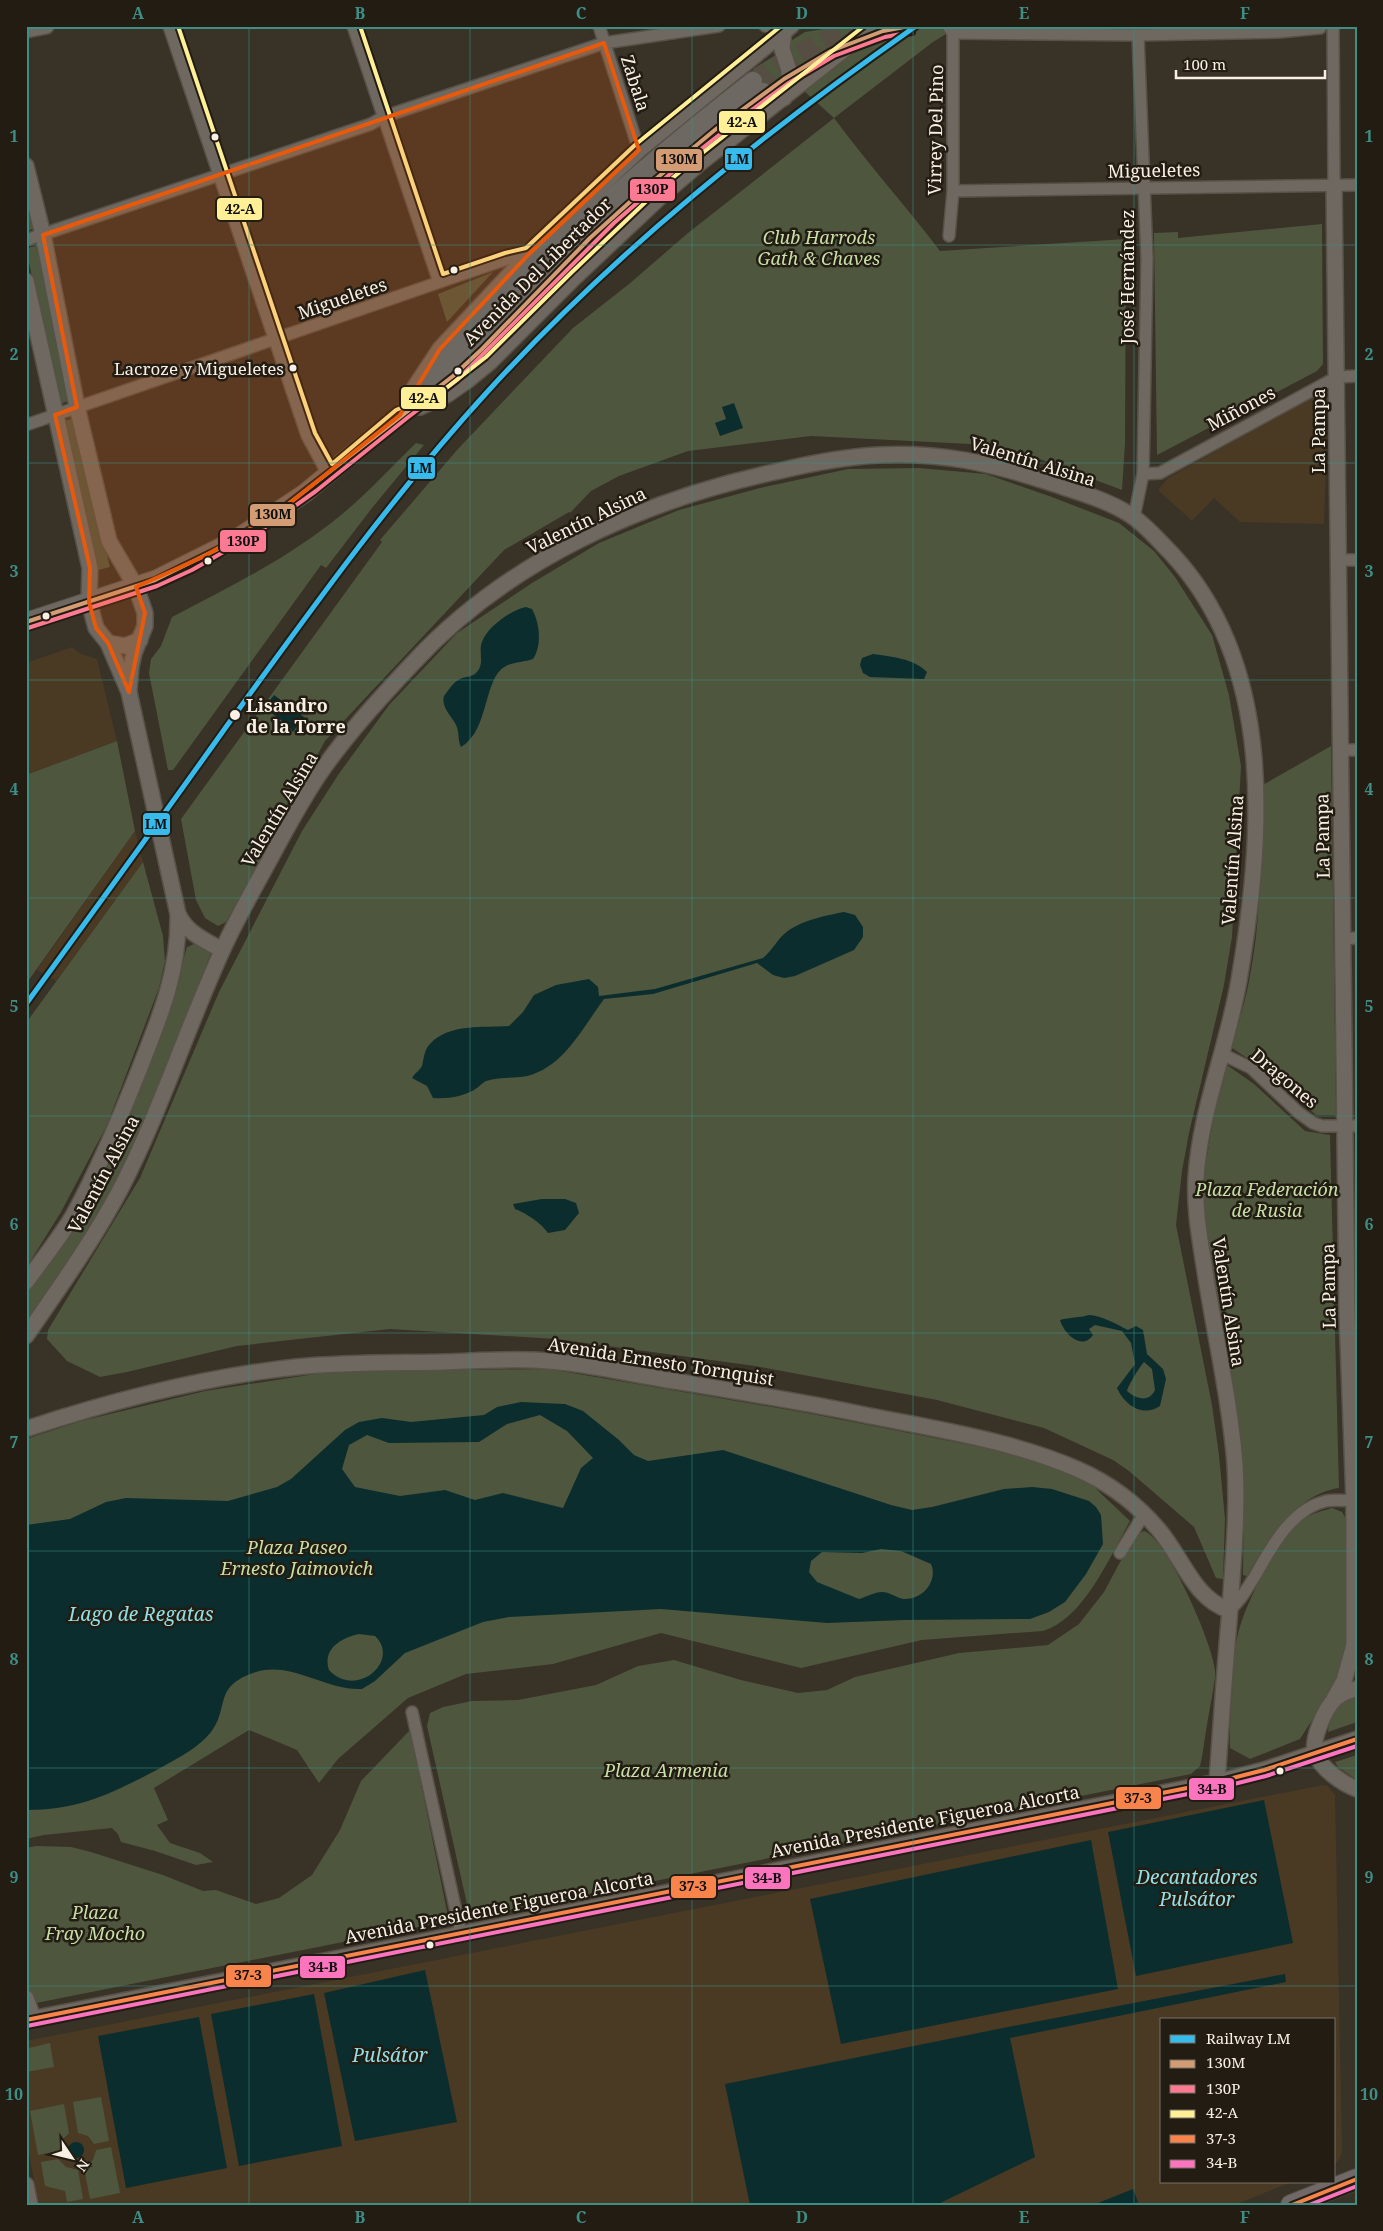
<svg xmlns="http://www.w3.org/2000/svg" width="1383" height="2231" viewBox="0 0 1383 2231" font-family="'Noto Serif',serif">
<rect width="100%" height="100%" fill="#393227"/>
<g fill="#4a3a23">
<path d="M1318,394L1328,399L1324,524L1240,522L1214,498L1192,521L1158,490L1168,478Z"/>
<path d="M72,647L81,654L97,659L117,741L26,775V663Z"/>
<path d="M135,831L143,862L56,981L37,970Z"/>
<path d="M1323,1785L1328,1786L1335,1795L1342,2153L1338,2161L1334,2165V2020H1162V2182H1292L1234,2205H39L26,2139V2041Z"/>
</g>
<g fill="#4e563e">
<path d="M842,26H865L799,76L797,74L788,47L789,42L805,32Z"/>
<path d="M885,26H959L933,42L834,118C868,164 906,206 940,251L1126,239L1125,443L1122,490L1037,458L990,445L811,436L688,451L619,476L591,491L570,513L569,512L504,550L325,741L226,922L218,926L205,918L196,900L181,819L382,542L380,540L457,450L573,328L629,284L688,233L834,118L804,91Z"/>
<path d="M779,53C783,70 785,82 774,97L753,69Z"/>
<path d="M26,190L35,227L27,232L26,231Z"/>
<path d="M1322,224L1323,364L1317,371L1157,455L1154,233L1178,232V238Z"/>
<path d="M38,246L69,401L59,404L27,253L30,247Z"/>
<path d="M493,272L447,322L438,294Z"/>
<path d="M74,418L110,567L95,571L63,421Z"/>
<path d="M416,443L424,445L372,508L326,568L321,565L173,770H168L149,673L151,659L161,646L172,617C230,587 290,557 341,515C368,493 391,467 416,443Z"/>
<path d="M919,468L986,474L1052,497L1119,523L1154,551L1175,577L1212,635L1229,695L1241,766L1232,937L1224,985L1189,1133L1182,1171L1176,1225L1212,1405L1219,1455L1225,1519L1223,1579L1216,1578L1194,1527L1129,1471L1113,1460L1044,1428L937,1400L755,1366L556,1339L390,1329L237,1346L127,1372L100,1377L67,1361L47,1339L48,1330L140,1178L219,992L302,831L338,775L389,705L457,633L532,583L599,543L679,510L760,488L848,469Z"/>
<path d="M117,741L135,831L26,984V775Z"/>
<path d="M1331,746L1336,1115H1316L1268,1072L1232,1048C1237,1026 1245,1004 1249,981C1262,918 1261,850 1261,786Z"/>
<path d="M143,862L163,936L165,961L159,988L107,1125L61,1212L26,1268V1023Z"/>
<path d="M194,944H203L209,948L211,953C182,1026 156,1104 121,1174C94,1228 59,1276 26,1326V1292L70,1226L173,998L187,947Z"/>
<path d="M1227,1065L1254,1084L1305,1131L1330,1135L1339,1488C1294,1495 1269,1540 1247,1576L1243,1575L1244,1498L1204,1222L1202,1184L1216,1105Z"/>
<path d="M549,1369L807,1413L1006,1452L1050,1465L1093,1486L1130,1521C1110,1556 1084,1619 1043,1631L922,1640L801,1668L661,1633L553,1664L466,1674L408,1698L338,1759L319,1783L297,1750L249,1730L154,1788L168,1820L157,1825L170,1843L200,1853L213,1862L196,1865L155,1851L121,1842L118,1834L112,1828L44,1835L26,1839V1439L81,1421L205,1391L334,1371Z"/>
<path d="M1332,1508L1342,1512L1346,1519L1349,1647L1344,1670L1300,1739L1250,1759L1230,1748C1229,1725 1231,1703 1233,1680C1234,1665 1234,1649 1238,1634C1245,1603 1277,1542 1301,1521C1310,1514 1322,1511 1332,1508Z"/>
<path d="M1144,1531C1167,1539 1213,1644 1215,1670C1216,1679 1213,1688 1212,1697C1208,1717 1205,1737 1202,1757L1200,1766L1191,1774L484,1915L477,1916L469,1913L427,1726L430,1713L443,1707L472,1701L518,1700L596,1685L638,1666L674,1660L741,1680L798,1693L827,1690L855,1677L959,1653L1048,1645L1079,1624L1104,1592L1134,1536Z"/>
<path d="M1357,1696V1722L1328,1732C1330,1712 1337,1701 1357,1696Z"/>
<path d="M410,1730L449,1921L26,2005V1848L36,1846L71,1847L91,1852L163,1875L203,1891L216,1890L256,1904L279,1898L312,1875L340,1830L361,1781Z"/>
<path d="M1357,1755V1780L1338,1767L1335,1762Z"/>
<path d="M50,2043L54,2067L26,2072V2050L29,2048Z"/>
<path d="M101,2097L109,2141L94,2144L88,2136L78,2133L73,2102Z"/>
<path d="M64,2104L69,2133L62,2140L59,2151L38,2155L30,2111Z"/>
<path d="M111,2147L120,2193L90,2199L84,2168L93,2160L96,2150Z"/>
<path d="M58,2159L66,2167L78,2170L83,2199L67,2202L65,2191L45,2186L41,2162Z"/>
</g>
<g fill="#0c2d2d" fill-rule="evenodd">
<path d="M734,403L743,428L720,436L715,423L726,419L722,407Z"/>
<path d="M526,607L532,609C540,623 542,646 533,659C524,662 514,662 506,666C483,677 490,730 461,747C457,739 460,731 455,723C450,715 441,706 444,696C448,691 453,682 460,679C466,676 471,678 477,672C485,663 478,652 482,642C487,627 511,610 526,607Z"/>
<path d="M873,654C892,657 913,658 927,672L924,679L870,677L863,673L860,665L862,658Z"/>
<path d="M274,695L304,717L293,732L288,725L264,708Z"/>
<path d="M844,912L855,915L863,927V937L854,950L795,976L784,978L773,975L757,963L653,994L604,999C583,1027 564,1067 527,1076C513,1079 500,1076 486,1081C482,1083 480,1086 477,1088C464,1097 447,1099 433,1098L427,1086L412,1078C415,1073 420,1070 422,1066C424,1058 424,1050 430,1044C449,1023 484,1028 509,1026L523,1012L534,995L556,985L589,979L598,987L599,996L655,989L763,958C771,951 775,944 781,937C796,921 824,916 844,912Z"/>
<path d="M542,1199H565L576,1203L579,1213L565,1230L548,1233C541,1223 526,1213 515,1209L513,1204Z"/>
<path d="M1089,1315C1101,1315 1118,1325 1128,1330L1136,1326L1143,1330L1147,1354L1163,1369L1166,1379L1160,1406C1142,1418 1124,1404 1117,1388L1135,1364L1131,1343L1122,1331L1095,1325L1089,1329L1093,1335C1082,1351 1064,1334 1060,1320C1070,1317 1079,1318 1089,1315ZM1144,1362L1152,1369L1155,1390C1149,1403 1136,1399 1127,1391C1128,1386 1140,1366 1144,1362Z"/>
<path d="M521,1402L565,1404L583,1411L619,1440L634,1455L648,1461L723,1450L891,1505L912,1510L932,1507L1004,1489L1032,1487L1052,1489L1089,1501L1096,1507L1101,1515L1103,1544L1086,1574L1065,1602L1049,1612L1030,1619L904,1620L827,1623L661,1609L509,1617L483,1622L405,1653L375,1681L362,1689C326,1691 292,1661 256,1672C212,1686 230,1708 211,1732C198,1748 180,1757 162,1767C115,1792 81,1810 26,1810V1525L70,1519L106,1502L126,1498L228,1501L277,1487L291,1479L345,1430L359,1422L382,1418L411,1422L484,1415L497,1407ZM540,1415L567,1431L593,1458L581,1468L563,1508L503,1493L475,1500L445,1490L400,1496L355,1487L342,1469L349,1445L367,1435L389,1443L479,1442L507,1424ZM881,1549L901,1551L931,1564C938,1580 924,1599 905,1599C898,1599 890,1592 882,1592C875,1592 866,1597 859,1599L817,1582L809,1572L811,1561L822,1552L862,1553ZM359,1634L375,1636C401,1660 357,1700 329,1670C322,1649 341,1638 359,1634Z"/>
<path d="M1264,1800L1293,1943L1136,1976L1108,1832Z"/>
<path d="M1091,1840L1118,1989L841,2044L810,1899Z"/>
<path d="M425,1970L457,2122L355,2141L324,1993Z"/>
<path d="M1285,1974L1286,1982L1010,2038L1035,2157L936,2205H750L725,2084L1008,2027Z"/>
<path d="M314,1994L342,2146L239,2166L211,2014Z"/>
<path d="M199,2017L227,2168L126,2188L98,2036Z"/>
<circle cx="76" cy="2150" r="8"/>
<path d="M1133,2189L1138,2202L1130,2205H1093Z"/>
</g>
<g fill="none" stroke-linecap="round" stroke-linejoin="round">
<g stroke="#564e43" stroke-width="18" stroke-dasharray="18 9" stroke-linecap="butt">
<path d="M753,81C786,59 821,38 859,27"/>
<path d="M763,92C807,60 856,33 911,26"/>
</g>
<defs>
<g id="street">
<path d="M353,26L439,282"/>
<path d="M599,26L639,150"/>
<path d="M765,26L784,30"/>
<path d="M948,26L953,33V191L949,236"/>
<path d="M1333,26L1334,184"/>
<path d="M953,33L1138,35L1279,32L1320,28L1321,26"/>
<path d="M953,191L1357,185"/>
<path d="M26,240L371,124L383,117L604,43L719,26"/>
<path d="M26,425L457,276L507,259L529,254"/>
<path d="M1143,474L1160,473L1337,377L1357,376"/>
<path d="M1134,517L1143,474L1147,258L1138,35"/>
<path d="M1338,560H1357"/>
<path d="M1340,750H1357"/>
<path d="M1342,939L1357,938"/>
<path d="M1222,1054L1251,1068L1299,1113L1313,1123L1322,1126H1357"/>
<path d="M1120,1553L1144,1514"/>
<path d="M1229,1610C1241,1601 1247,1588 1255,1576C1271,1548 1291,1509 1326,1501C1335,1499 1347,1501 1357,1501"/>
<path d="M412,1712L461,1934"/>
</g>
<g id="secondary">
<path d="M171,26L309,435L330,474"/>
<path d="M26,30L46,26"/>
<path d="M784,98L789,80V70L782,49L784,30"/>
<path d="M26,166L43,235L77,407L109,541L136,587L145,613V626L134,653L131,667L129,690"/>
<path d="M1334,184L1347,1314L1354,1501V1645L1357,1655"/>
<path d="M26,281L90,568L89,602L96,628L108,643L129,692L178,914C187,933 204,940 222,950"/>
<path d="M411,393L440,349L529,254L639,150L791,26"/>
<path d="M420,407L448,394L468,380L490,362L575,277L659,198L700,163L874,26"/>
<path d="M108,643L125,646L140,640"/>
<path d="M26,1282C42,1260 60,1238 74,1214C100,1166 121,1116 141,1065C161,1014 179,971 178,915"/>
<path d="M26,1336C59,1288 93,1241 120,1190C160,1113 186,1030 222,951C236,920 253,890 269,861C285,831 301,801 320,773C347,734 380,698 413,663C508,560 643,500 779,471C812,463 844,457 878,455C940,452 991,463 1048,482C1075,491 1105,499 1129,514C1145,524 1158,540 1171,553C1277,666 1263,839 1239,980C1228,1046 1200,1111 1196,1178C1194,1211 1201,1245 1206,1278C1216,1340 1230,1402 1235,1464C1238,1513 1233,1560 1230,1609C1225,1666 1221,1724 1217,1782"/>
<path d="M26,1429C114,1400 204,1377 296,1367C345,1362 395,1363 444,1362C474,1361 504,1359 534,1360C577,1362 620,1372 662,1379C723,1389 785,1399 846,1411C922,1427 1006,1438 1077,1469C1109,1483 1137,1504 1159,1530C1182,1557 1194,1599 1229,1610"/>
<path d="M1357,1689C1349,1690 1342,1693 1336,1698C1325,1708 1310,1741 1316,1755C1322,1769 1343,1784 1357,1789"/>
<path d="M1334,1699L1344,1681L1354,1645"/>
<path d="M26,1998L33,2018"/>
<path d="M26,2020L461,1934L1217,1782L1264,1770L1357,1739"/>
<path d="M26,2185L30,2205"/>
</g>
<g id="primary">
<path d="M415,397C440,367 467,339 495,310C575,227 661,152 753,81"/>
<path d="M26,622L157,579L233,541L305,493L400,415L438,388L456,373L553,275L647,186L763,92"/>
</g>
<path id="highway" d="M1291,2205L1357,2179"/>
</defs>
<use href="#street" stroke="#575147" stroke-width="14"/>
<use href="#secondary" stroke="#575147" stroke-width="18"/>
<use href="#primary" stroke="#575147" stroke-width="20"/>
<use href="#highway" stroke="#575147" stroke-width="22"/>
<use href="#street" stroke="#6e6860" stroke-width="11"/>
<use href="#secondary" stroke="#6e6860" stroke-width="15"/>
<use href="#primary" stroke="#6e6863" stroke-width="18"/>
<use href="#highway" stroke="#706968" stroke-width="20"/>
<defs>
<path id="bus-1" d="M26,622L155,580L222,547L283,508L453,376L482,349L590,238L652,182L716,129L784,79L831,51L883,31L910,26"/>
<path id="bus-2" d="M28,628L157,586L192,570L257,533L316,491L407,418L457,380L614,223L677,168L742,117L787,84L834,56L885,37L912,32"/>
<g id="bus-3">
<path d="M178,26L315,433L332,464L396,410L445,389L486,357L571,273L655,193L696,158L864,26"/>
<path d="M360,26L443,274L505,253L526,248L635,145L781,26"/>
</g>
<g id="bus-4">
<path d="M26,2020L1217,1782L1264,1770L1357,1739"/>
<path d="M1292,2205L1357,2179"/>
</g>
<g id="bus-5">
<path d="M27,2026L1218,1788L1266,1776L1357,1746"/>
<path d="M1309,2205L1357,2186"/>
</g>
</defs>
<use href="#bus-1" stroke="#221c13" stroke-width="8"/>
<use href="#bus-2" stroke="#221c13" stroke-width="8"/>
<use href="#bus-3" stroke="#221c13" stroke-width="8"/>
<use href="#bus-4" stroke="#221c13" stroke-width="8"/>
<use href="#bus-5" stroke="#221c13" stroke-width="8"/>
<use href="#bus-1" stroke="#d39c74" stroke-width="4"/>
<use href="#bus-2" stroke="#fe7a93" stroke-width="4"/>
<use href="#bus-3" stroke="#fff098" stroke-width="4"/>
<use href="#bus-4" stroke="#f8844c" stroke-width="4"/>
<use href="#bus-5" stroke="#fc73be" stroke-width="4"/>
<defs>
<path id="rail-1" d="M26,1004C93,912 160,820 226,727C310,611 392,496 489,390C616,251 762,134 916,26"/>
</defs>
<use href="#rail-1" stroke="#221c13" stroke-width="9"/>
<use href="#rail-1" stroke="#37bbed" stroke-width="5"/>
</g>
<path fill="#e8590c" fill-opacity="0.2" stroke="#e8590c" stroke-width="4" stroke-linejoin="round" d="M604,43L639,150L529,254L440,349L400,415L280,511L205,556L136,587L145,613L129,692L108,643L96,628L89,602L90,568L55,415L77,407L43,235Z"/>
<path fill="none" stroke="#3e8e86" stroke-width="1" stroke-opacity="0.55" d="M249,26V2205M470,26V2205M692,26V2205M913,26V2205M1134,26V2205M26,245H1357M26,463H1357M26,680H1357M26,898H1357M26,1116H1357M26,1333H1357M26,1551H1357M26,1768H1357M26,1986H1357"/>
<g fill="#f8f0e4" stroke="#221c13" stroke-width="2">
<circle cx="215" cy="137" r="4.5"/>
<circle cx="454" cy="270" r="4.5"/>
<circle cx="293" cy="368" r="4.5"/>
<circle cx="458" cy="371" r="4.5"/>
<circle cx="208" cy="561" r="4.5"/>
<circle cx="46" cy="616" r="4.5"/>
<circle cx="235" cy="715" r="6"/>
<circle cx="1280" cy="1771" r="4.5"/>
<circle cx="430" cy="1945" r="4.5"/>
</g>
<g text-anchor="middle" dominant-baseline="central" stroke-width="5" stroke-linejoin="round" paint-order="stroke">
<g font-size="17" fill="#f8f0e4" stroke="#221c13" text-anchor="end">
<text x="284" y="368">Lacroze y Migueletes</text>
</g>
<g font-size="18" fill="#f8f0e4" stroke="#221c13">
<text transform="translate(636 83) rotate(72)">Zabala</text>
<text transform="translate(935 130) rotate(-89)">Virrey Del Pino</text>
<text transform="translate(1154 170) rotate(-1)">Migueletes</text>
<text transform="translate(537 271) rotate(-45)">Avenida Del Libertador</text>
<text transform="translate(1127 277) rotate(-90)">José Hernández</text>
<text transform="translate(342 298) rotate(-19)">Migueletes</text>
<text transform="translate(1241 408) rotate(-28)">Miñones</text>
<text transform="translate(1318 431) rotate(-90)">La Pampa</text>
<text transform="translate(1033 461) rotate(17)">Valentín Alsina</text>
<text transform="translate(586 520) rotate(-26)">Valentín Alsina</text>
<text transform="translate(279 809) rotate(-59)">Valentín Alsina</text>
<text transform="translate(1322 836) rotate(-91)">La Pampa</text>
<text transform="translate(1232 860) rotate(-86)">Valentín Alsina</text>
<text transform="translate(1285 1078) rotate(40)">Dragones</text>
<text transform="translate(103 1174) rotate(-62)">Valentín Alsina</text>
<text transform="translate(1328 1286) rotate(-91)">La Pampa</text>
<text transform="translate(1229 1302) rotate(81)">Valentín Alsina</text>
<text transform="translate(661 1361) rotate(9)">Avenida Ernesto Tornquist</text>
<text transform="translate(925 1821) rotate(-11)">Avenida Presidente Figueroa Alcorta</text>
<text transform="translate(499 1907) rotate(-11)">Avenida Presidente Figueroa Alcorta</text>
</g>
<g font-size="18" font-style="italic" fill="#c8dfa7" stroke="#221c13">
<text x="819" y="237">Club Harrods<tspan x="819" dy="21">Gath &amp; Chaves</tspan></text>
<text x="1267" y="1189">Plaza Federación<tspan x="1267" dy="21">de Rusia</tspan></text>
<text x="297" y="1547">Plaza Paseo<tspan x="297" dy="21">Ernesto Jaimovich</tspan></text>
<text x="666" y="1770">Plaza Armenia</text>
<text x="95" y="1912">Plaza<tspan x="95" dy="21">Fray Mocho</tspan></text>
</g>
<g font-size="18" font-weight="bold" fill="#f8f0e4" stroke="#221c13" text-anchor="start">
<text x="246" y="705">Lisandro<tspan x="246" dy="21">de la Torre</tspan></text>
</g>
<g font-size="19" font-style="italic" fill="#90e0e6" stroke="#221c13">
<text x="141" y="1614">Lago de Regatas</text>
<text x="1197" y="1877">Decantadores<tspan x="1197" dy="22">Pulsátor</tspan></text>
<text x="390" y="2055">Pulsátor</text>
</g>
</g>
<g stroke="#221c13" stroke-width="2">
<rect x="718" y="110" width="48" height="24" rx="5" fill="#fff098"/>
<rect x="724" y="147" width="29" height="24" rx="5" fill="#37bbed"/>
<rect x="655" y="148" width="48" height="24" rx="5" fill="#d39c74"/>
<rect x="629" y="178" width="47" height="24" rx="5" fill="#fe7a93"/>
<rect x="216" y="197" width="47" height="24" rx="5" fill="#fff098"/>
<rect x="400" y="386" width="47" height="24" rx="5" fill="#fff098"/>
<rect x="407" y="456" width="29" height="24" rx="5" fill="#37bbed"/>
<rect x="249" y="503" width="47" height="24" rx="5" fill="#d39c74"/>
<rect x="219" y="529" width="48" height="24" rx="5" fill="#fe7a93"/>
<rect x="142" y="812" width="29" height="24" rx="5" fill="#37bbed"/>
<rect x="1188" y="1777" width="47" height="24" rx="5" fill="#fc73be"/>
<rect x="1115" y="1786" width="47" height="24" rx="5" fill="#f8844c"/>
<rect x="744" y="1866" width="47" height="24" rx="5" fill="#fc73be"/>
<rect x="670" y="1875" width="47" height="24" rx="5" fill="#f8844c"/>
<rect x="299" y="1955" width="47" height="24" rx="5" fill="#fc73be"/>
<rect x="225" y="1964" width="47" height="24" rx="5" fill="#f8844c"/>
</g>
<g font-size="14" text-anchor="middle" font-weight="bold" fill="#111">
<text x="742" y="127">42-A</text>
<text x="738" y="164">LM</text>
<text x="679" y="164">130M</text>
<text x="652" y="194">130P</text>
<text x="240" y="214">42-A</text>
<text x="424" y="403">42-A</text>
<text x="421" y="473">LM</text>
<text x="273" y="519">130M</text>
<text x="243" y="546">130P</text>
<text x="156" y="829">LM</text>
<text x="1212" y="1794">34-B</text>
<text x="1138" y="1803">37-3</text>
<text x="767" y="1883">34-B</text>
<text x="693" y="1891">37-3</text>
<text x="323" y="1972">34-B</text>
<text x="248" y="1980">37-3</text>
</g>
<rect width="1383" height="2231" fill="none" stroke="#221c13" stroke-width="55"/>
<rect x="1160" y="2018" width="175" height="165" fill="#221c13" stroke="#787167"/>
<rect x="1170" y="2035" width="25" height="8" fill="#37bbed" stroke="#787167"/>
<text x="1206" y="2044" font-size="15" fill="#f8f0e4">Railway LM</text>
<rect x="1170" y="2060" width="25" height="8" fill="#d39c74" stroke="#787167"/>
<text x="1206" y="2068" font-size="15" fill="#f8f0e4">130M</text>
<rect x="1170" y="2085" width="25" height="8" fill="#fe7a93" stroke="#787167"/>
<text x="1206" y="2094" font-size="15" fill="#f8f0e4">130P</text>
<rect x="1170" y="2110" width="25" height="8" fill="#fff098" stroke="#787167"/>
<text x="1206" y="2118" font-size="15" fill="#f8f0e4">42-A</text>
<rect x="1170" y="2135" width="25" height="8" fill="#f8844c" stroke="#787167"/>
<text x="1206" y="2144" font-size="15" fill="#f8f0e4">37-3</text>
<rect x="1170" y="2160" width="25" height="8" fill="#fc73be" stroke="#787167"/>
<text x="1206" y="2168" font-size="15" fill="#f8f0e4">34-B</text>
<g transform="translate(72 2158) rotate(125)" stroke="#221c13" stroke-width="4" paint-order="stroke">
<path d="M0-4L9 19L0 12L-9 19Z" fill="#f8f0e4"/>
<text y="-8" font-size="14" font-weight="bold" text-anchor="middle" fill="#f8f0e4">N</text>
</g>
<path d="M1176 70v8h149v-8" fill="none" stroke="#f8f0e4" stroke-width="2.5"/>
<text x="1183" y="70" font-size="15" fill="#f8f0e4" stroke="#221c13" stroke-width="4" paint-order="stroke">100 m</text>
<rect x="28" y="28" width="1328" height="2176" fill="none" stroke="#3e8e86" stroke-width="2"/>
<g font-size="16" text-anchor="middle" font-weight="bold" fill="#3e8e86">
<text x="138" y="19">A</text>
<text x="360" y="19">B</text>
<text x="581" y="19">C</text>
<text x="802" y="19">D</text>
<text x="1024" y="19">E</text>
<text x="1245" y="19">F</text>
<text x="14" y="142">1</text>
<text x="1369" y="142">1</text>
<text x="14" y="360">2</text>
<text x="1369" y="360">2</text>
<text x="14" y="577">3</text>
<text x="1369" y="577">3</text>
<text x="14" y="795">4</text>
<text x="1369" y="795">4</text>
<text x="14" y="1012">5</text>
<text x="1369" y="1012">5</text>
<text x="14" y="1230">6</text>
<text x="1369" y="1230">6</text>
<text x="14" y="1448">7</text>
<text x="1369" y="1448">7</text>
<text x="14" y="1665">8</text>
<text x="1369" y="1665">8</text>
<text x="14" y="1883">9</text>
<text x="1369" y="1883">9</text>
<text x="14" y="2100">10</text>
<text x="1369" y="2100">10</text>
<text x="138" y="2223">A</text>
<text x="360" y="2223">B</text>
<text x="581" y="2223">C</text>
<text x="802" y="2223">D</text>
<text x="1024" y="2223">E</text>
<text x="1245" y="2223">F</text>
</g>
</svg>
